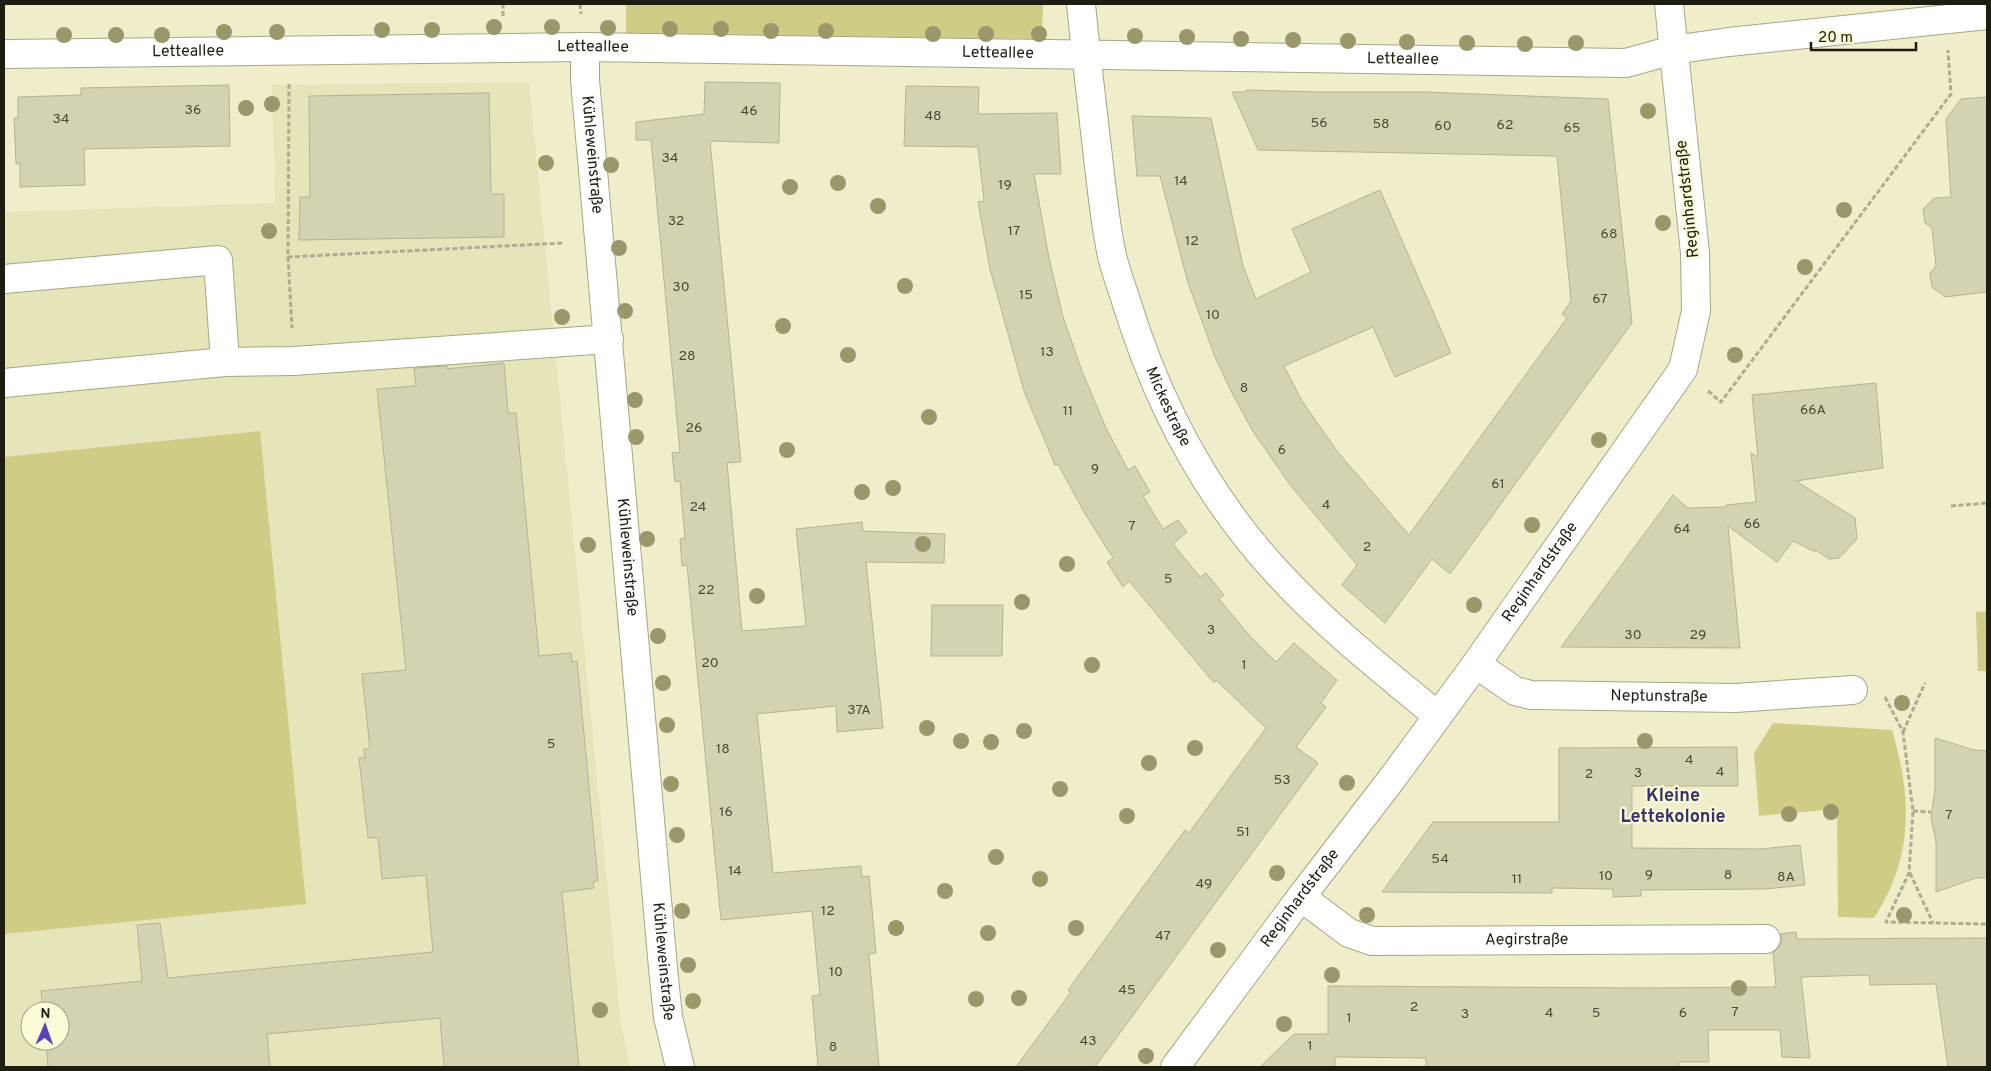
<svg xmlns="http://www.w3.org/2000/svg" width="1991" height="1071" viewBox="0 0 1991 1071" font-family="Overpass,sans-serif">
<rect width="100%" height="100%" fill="#efedca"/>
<path fill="#e6e4b9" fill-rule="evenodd" d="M529,82L621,1025L630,1067H4V212L275,203L272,85ZM30,1011H60V1041H30Z"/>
<g fill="#cfcc86">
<path d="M626,4H1043L1042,38L1036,39L626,33Z"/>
<path d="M260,431L306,904L4,934V457Z"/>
<path d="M1987,611V671H1978L1976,612Z"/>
<path d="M1773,723L1892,730C1912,797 1914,857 1874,918L1838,917L1837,809L1759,816L1754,753Z"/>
</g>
<g fill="#d4d3b1" stroke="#b5b392">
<path d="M705,82L780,83L779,143L710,141L741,462L727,463L742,631L806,626L796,529L862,522L863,531L945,534L944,563L866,562L883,728L837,732L836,706L757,714L773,873L861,866L862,877L869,876L876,953L869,954L879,1067H818L812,996L820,995L812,911L721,920L687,565L682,566L680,539L685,538L680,481L675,482L672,453L680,452L651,140H636V122L704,114Z"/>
<path d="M229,85L230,146L84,149L85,185L20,187V163L16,164L14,118H18V97L81,95V88Z"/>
<path d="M906,86L979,87L978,114L1057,113L1061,174H1034L1049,258L1063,317L1082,371L1106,428L1128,470L1135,466L1150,492L1143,496L1163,529L1178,520L1187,532L1173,544L1200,577L1206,573L1224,595L1219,599L1249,635L1276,662L1294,643L1337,680L1321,703L1326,707L1296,747L1318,763L1095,1067H1016L1071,992L1068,990L1146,883L1185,830L1189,833L1266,728L1216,680L1214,683L1129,581L1123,587L1107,562L1113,558L1084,512L1058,464L1055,465L1024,391L990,269L978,202L984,201L978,147L904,146Z"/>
<path d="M1246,90L1321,92H1424L1608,99L1632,323L1450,574L1432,559L1385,623L1342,585L1357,565L1291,486L1252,430L1230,389L1215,357L1188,283L1160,176H1137L1132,116L1211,118L1243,266L1256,299L1311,272L1292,229L1380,190L1451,353L1395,377L1373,327L1284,366L1302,401L1337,451L1409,535L1567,318L1562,314L1571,301L1557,156L1258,150L1232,92H1246Z"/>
<path d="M489,93L491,194H504V237L299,240L300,197H310L309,96Z"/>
<path d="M1987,97V292L1945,297L1932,287L1930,273L1936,266L1932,228L1925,223L1923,209L1934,198L1951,197L1946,119L1961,99Z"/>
<path d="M504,363L508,413H516L539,656L571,653L572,662L577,661L598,881L593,882L594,888L562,892L579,1067H444L440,1018L267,1034L270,1067H48L46,1041H60V1011H43L41,991L142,981L137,925L160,923L168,978L433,952L426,875L382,879L378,837L368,838L359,758H365L364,749L370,748L362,674L406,670L377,389L416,386L414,368L447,366V369Z"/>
<path d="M1876,383L1883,468L1796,481L1855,518L1857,539L1839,558L1829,559L1817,551H1813L1793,541L1777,562L1728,526L1740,648L1561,647L1673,495L1688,508L1726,507V505L1756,502L1751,453L1758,457L1752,395Z"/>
<path d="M932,605H1003L1002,656H931Z"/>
<path d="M1935,738L1974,750L1987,751V878H1976L1936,892V842L1931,818L1935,789Z"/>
<path d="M1737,747L1738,786H1632V848L1761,849L1800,845L1805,885L1765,889L1641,890V896L1613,897V889L1552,888V893L1382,892L1433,822H1559V748Z"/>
<path d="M1796,932L1797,939L1987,938V1067H1948L1936,984L1870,985L1869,975L1801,977L1810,1058L1782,1057L1780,1030H1708L1709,1062H1679V1067H1426V1058L1335,1057V1067H1260L1294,1034H1328V986L1646,988L1776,987L1773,953L1780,946L1782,939L1780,934Z"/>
</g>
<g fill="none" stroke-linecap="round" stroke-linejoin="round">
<defs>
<g id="minor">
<path id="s1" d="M1081,4C1086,55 1092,106 1098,157C1102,190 1105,224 1112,256C1116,272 1122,288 1127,304C1158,404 1205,494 1276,571C1325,625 1382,670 1438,716"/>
<path id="s2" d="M585,47V80L663,968L668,1017L680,1067"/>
<path id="s3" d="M4,54L585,47L1626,63L1673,50L1729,42L1987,15"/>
<path d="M4,279L218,260L225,362"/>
<path d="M4,383L225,362L294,361L609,339"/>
<path id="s4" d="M1476,664L1515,691L1531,695L1735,698L1853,690"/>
<path id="s5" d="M1301,897L1349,933L1372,941L1766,939"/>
<path id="s6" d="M1175,1067L1301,897L1394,776L1476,664L1683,369L1696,311L1695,253L1669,4"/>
</g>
</defs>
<use href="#minor" stroke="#a7a685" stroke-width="30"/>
<g stroke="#adac90" stroke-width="3" stroke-dasharray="5 2.5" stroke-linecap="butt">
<path d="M580,4L581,14"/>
<path d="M503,16V4"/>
<path d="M289,84L288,257L563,243"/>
<path d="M288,257L292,328"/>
<path d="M1708,391L1721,402L1951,94L1948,50"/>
<path d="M1951,506L1987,503"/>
<path d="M1885,697L1903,732L1913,811L1909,873L1886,922L1987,924"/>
<path d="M1903,732L1925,683"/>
<path d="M1913,811L1931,812"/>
<path d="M1910,873L1933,923"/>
</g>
<use href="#minor" stroke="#fff" stroke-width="28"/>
</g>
<g fill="#9a986a">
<circle cx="494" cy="27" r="8"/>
<circle cx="552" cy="27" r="8"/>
<circle cx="608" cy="28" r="8"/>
<circle cx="670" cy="29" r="8"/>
<circle cx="721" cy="29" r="8"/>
<circle cx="382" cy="30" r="8"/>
<circle cx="432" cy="30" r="8"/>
<circle cx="771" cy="31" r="8"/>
<circle cx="826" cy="31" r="8"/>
<circle cx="224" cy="32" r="8"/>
<circle cx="277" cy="32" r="8"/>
<circle cx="933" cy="34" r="8"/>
<circle cx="986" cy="34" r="8"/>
<circle cx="1039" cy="34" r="8"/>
<circle cx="64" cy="35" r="8"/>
<circle cx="116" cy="35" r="8"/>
<circle cx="162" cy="35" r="8"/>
<circle cx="1135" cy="36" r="8"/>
<circle cx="1187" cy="37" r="8"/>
<circle cx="1241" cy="39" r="8"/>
<circle cx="1293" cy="40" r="8"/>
<circle cx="1348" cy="41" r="8"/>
<circle cx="1407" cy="42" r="8"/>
<circle cx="1467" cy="43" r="8"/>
<circle cx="1576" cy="43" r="8"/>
<circle cx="1525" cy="44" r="8"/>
<circle cx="272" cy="104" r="8"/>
<circle cx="246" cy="108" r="8"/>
<circle cx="1648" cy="111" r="8"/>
<circle cx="546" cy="163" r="8"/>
<circle cx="611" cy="165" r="8"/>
<circle cx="838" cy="183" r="8"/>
<circle cx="790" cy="187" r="8"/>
<circle cx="878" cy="206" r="8"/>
<circle cx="1844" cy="210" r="8"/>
<circle cx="1663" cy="223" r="8"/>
<circle cx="269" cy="231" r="8"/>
<circle cx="619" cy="248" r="8"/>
<circle cx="1805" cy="267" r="8"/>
<circle cx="905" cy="286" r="8"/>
<circle cx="625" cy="311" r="8"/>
<circle cx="562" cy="317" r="8"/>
<circle cx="783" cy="326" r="8"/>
<circle cx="848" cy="355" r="8"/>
<circle cx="1735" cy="355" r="8"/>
<circle cx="635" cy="400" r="8"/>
<circle cx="929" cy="417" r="8"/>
<circle cx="636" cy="437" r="8"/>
<circle cx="1599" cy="440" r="8"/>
<circle cx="787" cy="450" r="8"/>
<circle cx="893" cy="488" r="8"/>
<circle cx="862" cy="492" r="8"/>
<circle cx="1532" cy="525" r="8"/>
<circle cx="647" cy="539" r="8"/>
<circle cx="923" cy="544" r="8"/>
<circle cx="588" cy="545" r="8"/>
<circle cx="1067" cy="564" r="8"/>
<circle cx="757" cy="596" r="8"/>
<circle cx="1022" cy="602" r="8"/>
<circle cx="1474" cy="605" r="8"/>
<circle cx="658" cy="636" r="8"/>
<circle cx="1092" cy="665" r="8"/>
<circle cx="663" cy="683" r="8"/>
<circle cx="1902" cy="703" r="8"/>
<circle cx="667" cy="725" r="8"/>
<circle cx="927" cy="728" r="8"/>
<circle cx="1024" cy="731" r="8"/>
<circle cx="961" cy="741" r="8"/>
<circle cx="1645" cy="741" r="8"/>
<circle cx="991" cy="742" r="8"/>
<circle cx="1195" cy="748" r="8"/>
<circle cx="1149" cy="763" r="8"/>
<circle cx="1347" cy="783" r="8"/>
<circle cx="671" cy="784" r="8"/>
<circle cx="1060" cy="789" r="8"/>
<circle cx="1831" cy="812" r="8"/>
<circle cx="1789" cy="814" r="8"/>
<circle cx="1127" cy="816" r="8"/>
<circle cx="677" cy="835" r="8"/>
<circle cx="996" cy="857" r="8"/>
<circle cx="1277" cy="873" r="8"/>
<circle cx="1040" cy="879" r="8"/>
<circle cx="945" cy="891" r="8"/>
<circle cx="682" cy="911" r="8"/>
<circle cx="1367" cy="915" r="8"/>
<circle cx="1904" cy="915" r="8"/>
<circle cx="896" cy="928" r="8"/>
<circle cx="1076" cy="928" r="8"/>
<circle cx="988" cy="933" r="8"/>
<circle cx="1218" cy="950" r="8"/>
<circle cx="688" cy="965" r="8"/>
<circle cx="1332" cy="975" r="8"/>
<circle cx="1739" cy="988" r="8"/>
<circle cx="1019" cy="998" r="8"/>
<circle cx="976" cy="999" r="8"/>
<circle cx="693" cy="1001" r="8"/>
<circle cx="600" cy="1010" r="8"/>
<circle cx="1284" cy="1024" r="8"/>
<circle cx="1146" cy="1056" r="8"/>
</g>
<g text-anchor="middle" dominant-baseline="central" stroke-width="4.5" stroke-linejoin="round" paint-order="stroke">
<g font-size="14" fill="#4b4a38">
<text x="193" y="110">36</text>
<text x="749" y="111">46</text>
<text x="933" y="116">48</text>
<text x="61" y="119">34</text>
<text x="1319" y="123">56</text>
<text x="1381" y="124">58</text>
<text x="1505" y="125">62</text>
<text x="1443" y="126">60</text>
<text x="1572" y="128">65</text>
<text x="670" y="158">34</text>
<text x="1181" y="181">14</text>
<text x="1005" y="185">19</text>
<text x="676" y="221">32</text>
<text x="1014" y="231">17</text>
<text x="1609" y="234">68</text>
<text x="1192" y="241">12</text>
<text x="681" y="287">30</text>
<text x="1026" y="295">15</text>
<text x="1600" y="299">67</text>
<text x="1213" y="315">10</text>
<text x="1047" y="352">13</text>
<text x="687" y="356">28</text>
<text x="1244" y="388">8</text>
<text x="1813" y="410">66A</text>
<text x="1068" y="411">11</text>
<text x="694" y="428">26</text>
<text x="1282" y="450">6</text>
<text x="1095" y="469">9</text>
<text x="1498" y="484">61</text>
<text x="1326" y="505">4</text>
<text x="698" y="507">24</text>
<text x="1752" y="524">66</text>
<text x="1132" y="526">7</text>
<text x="1682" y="529">64</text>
<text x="1367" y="547">2</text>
<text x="1168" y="579">5</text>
<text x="706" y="590">22</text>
<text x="1211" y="630">3</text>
<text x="1633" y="635">30</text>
<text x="1698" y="635">29</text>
<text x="710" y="663">20</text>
<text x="1244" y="665">1</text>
<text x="859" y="710">37A</text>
<text x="551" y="744">5</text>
<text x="723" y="749">18</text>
<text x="1689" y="760">4</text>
<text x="1720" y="772">4</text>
<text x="1638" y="773">3</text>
<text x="1589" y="774">2</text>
<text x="1282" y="780">53</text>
<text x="726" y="812">16</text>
<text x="1949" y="815">7</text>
<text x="1243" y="832">51</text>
<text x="1440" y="859">54</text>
<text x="735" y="871">14</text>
<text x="1649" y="875">9</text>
<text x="1728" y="875">8</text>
<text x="1606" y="876">10</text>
<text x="1786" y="877">8A</text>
<text x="1517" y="879">11</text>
<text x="1204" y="884">49</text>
<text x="828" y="911">12</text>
<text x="1163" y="936">47</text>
<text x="836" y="972">10</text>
<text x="1127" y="990">45</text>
<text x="1414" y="1007">2</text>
<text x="1735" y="1012">7</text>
<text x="1549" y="1013">4</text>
<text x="1596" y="1013">5</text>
<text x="1683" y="1013">6</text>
<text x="1465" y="1014">3</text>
<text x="1349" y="1018">1</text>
<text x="1088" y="1041">43</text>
<text x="1310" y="1046">1</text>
<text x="833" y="1047">8</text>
</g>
<g font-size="16" fill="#1d1d10" stroke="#fcfbd7">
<text stroke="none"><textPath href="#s3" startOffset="589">Letteallee</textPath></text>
<text stroke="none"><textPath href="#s3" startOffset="184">Letteallee</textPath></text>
<text stroke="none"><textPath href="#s3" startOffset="994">Letteallee</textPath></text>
<text stroke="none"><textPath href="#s3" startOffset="1399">Letteallee</textPath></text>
<text stroke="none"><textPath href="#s2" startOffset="108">Kühleweinstraße</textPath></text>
<text transform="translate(1688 199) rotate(-96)">Reginhardstraße</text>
<text stroke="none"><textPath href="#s1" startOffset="415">Mickestraße</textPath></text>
<text stroke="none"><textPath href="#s2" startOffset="512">Kühleweinstraße</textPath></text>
<text stroke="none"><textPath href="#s6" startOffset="615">Reginhardstraße</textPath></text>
<text stroke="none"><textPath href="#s4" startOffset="192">Neptunstraße</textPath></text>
<text stroke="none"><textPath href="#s6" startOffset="210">Reginhardstraße</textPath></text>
<text stroke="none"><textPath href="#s5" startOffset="239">Aegirstraße</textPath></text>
<text stroke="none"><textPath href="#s2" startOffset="918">Kühleweinstraße</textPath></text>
</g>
<g font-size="18" font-weight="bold" fill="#38316d" stroke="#fcfbd7">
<text x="1673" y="796">Kleine<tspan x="1673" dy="21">Lettekolonie</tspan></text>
</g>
</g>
<rect width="1991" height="1071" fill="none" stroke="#1d1d10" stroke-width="10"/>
<g transform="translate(45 1026) rotate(2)"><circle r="24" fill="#fcfbd7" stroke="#a3a287"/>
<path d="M0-4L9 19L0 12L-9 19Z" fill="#5943bb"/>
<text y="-8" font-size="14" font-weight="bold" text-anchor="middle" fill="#1d1d10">N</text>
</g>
<path d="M1811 42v8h105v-8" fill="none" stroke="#1d1d10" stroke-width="2.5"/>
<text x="1818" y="42" font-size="15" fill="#1d1d10" stroke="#fcfbd7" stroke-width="4" paint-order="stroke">20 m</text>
</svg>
